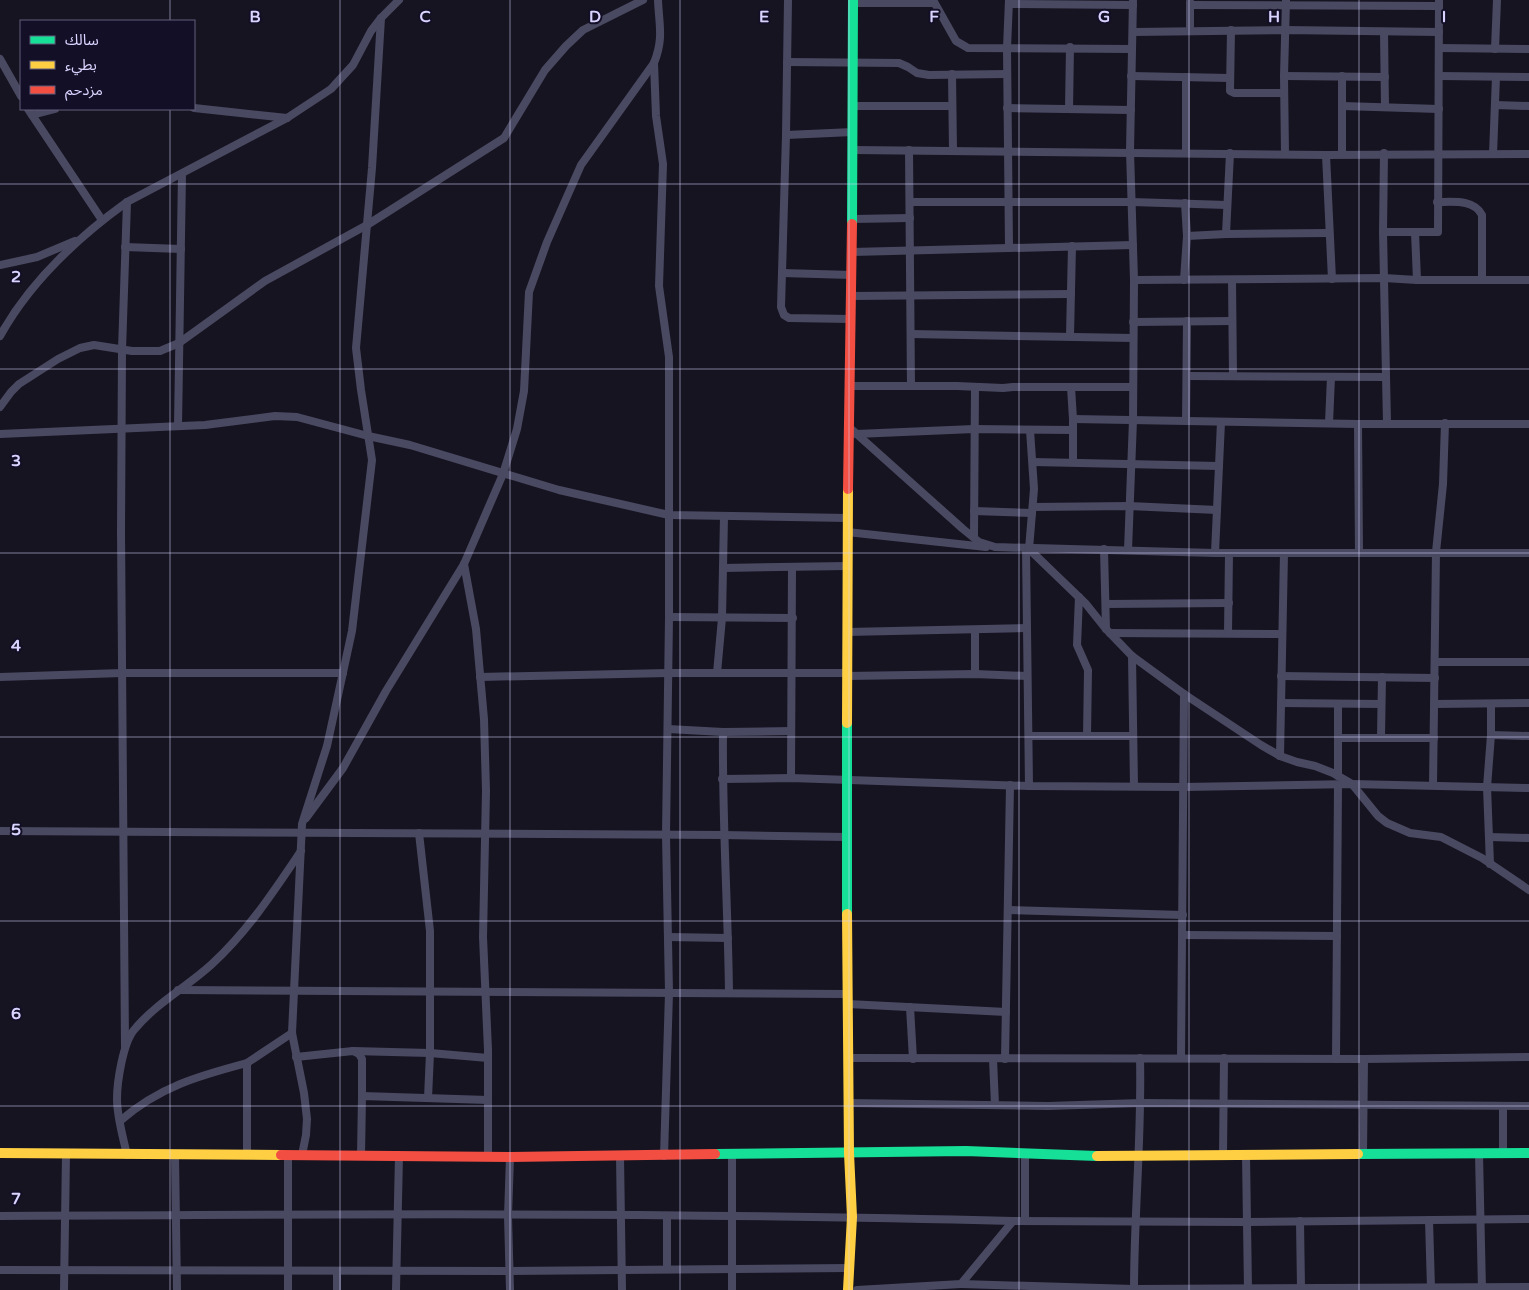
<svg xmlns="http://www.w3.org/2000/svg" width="1529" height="1290" viewBox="0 0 1529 1290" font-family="'Varela Round','Noto Sans Arabic',sans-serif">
<rect width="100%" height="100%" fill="#161421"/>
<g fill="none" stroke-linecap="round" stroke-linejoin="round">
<g stroke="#4a4962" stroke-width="8">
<path d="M788,0L786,135L781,307L784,315L789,318L851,319"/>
<path d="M933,0L956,41L968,48L1132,49"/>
<path d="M1190,2V31"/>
<path d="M853,3H934"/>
<path d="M1009,4L1133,5"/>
<path d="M1190,5L1439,6"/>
<path d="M1231,30L1230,91L1234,93H1284"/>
<path d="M1133,32L1285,30L1439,32"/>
<path d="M1384,32L1385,107"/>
<path d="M1439,48L1529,49"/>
<path d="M1495,49L1497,0"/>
<path d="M0,59L21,96"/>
<path d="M787,62L899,63L908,67L917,73L929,75L1007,74"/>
<path d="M654,63L656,116L663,164L659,286L669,357V617L666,835L669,993L664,1156"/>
<path d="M952,74L953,150"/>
<path d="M1131,76L1229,78"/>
<path d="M1284,76L1385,77"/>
<path d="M1440,76L1529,77"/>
<path d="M1495,105L1529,106"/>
<path d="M853,106H952"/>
<path d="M1342,106L1439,109"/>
<path d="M194,108L287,118"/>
<path d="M1007,108L1131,110"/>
<path d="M28,109L102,220"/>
<path d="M1069,109L1070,47"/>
<path d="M32,115L55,109"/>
<path d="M786,135L853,132"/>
<path d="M853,150L1326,155L1529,154"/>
<path d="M909,150L911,386"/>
<path d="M1186,153V77"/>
<path d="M1384,153L1383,232L1387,423"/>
<path d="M1285,154L1284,76L1286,1"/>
<path d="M1342,154V76"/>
<path d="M1493,154L1496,77"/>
<path d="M1326,155L1332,279"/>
<path d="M910,202H1132L1227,205"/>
<path d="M1437,202C1453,202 1474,199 1482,215V280"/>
<path d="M853,219L910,218"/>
<path d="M1383,232H1438L1439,0"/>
<path d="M1415,232L1417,280"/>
<path d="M1226,234L1230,153"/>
<path d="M1187,236L1226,234L1329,233"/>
<path d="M125,247L181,249"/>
<path d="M1009,248L1007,48L1009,0"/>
<path d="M852,252L1133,245"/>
<path d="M0,265L37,257L75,241"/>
<path d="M782,273L852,275"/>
<path d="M1134,280L1384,278L1417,280H1529"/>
<path d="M1184,280L1187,236L1185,203"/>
<path d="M1232,280L1233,376"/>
<path d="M852,296L1071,294"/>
<path d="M1133,322L1232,321"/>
<path d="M911,334L1133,338"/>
<path d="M0,336C30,282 77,238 127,202L287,118L331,89L353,65L371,31L381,18L399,0"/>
<path d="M1070,336L1072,246"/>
<path d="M1187,376L1386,377"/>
<path d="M851,386H957L1003,388L1013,387H1133"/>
<path d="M1071,387L1073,419V462"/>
<path d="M0,407L11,392L19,384L58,359L80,348L94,345L132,351H160L179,343L265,281L367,225L504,138L545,70L566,46L583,30L643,0"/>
<path d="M1073,419L1358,424H1529"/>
<path d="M1186,421L1187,321"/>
<path d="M1329,423L1331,377"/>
<path d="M1358,424L1359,553"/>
<path d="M178,426L182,174"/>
<path d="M850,428L963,529L979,542L995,547L1215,553H1529"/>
<path d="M0,434L205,425L275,416L297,417L368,436L410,445L559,490L669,515L847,518"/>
<path d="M856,434L974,429L1073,430"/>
<path d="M1033,462L1219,466"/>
<path d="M1033,507L1129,506L1217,510"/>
<path d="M974,511L1032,513"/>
<path d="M847,532L986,547"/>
<path d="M974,537L975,387"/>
<path d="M1026,549L1029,786"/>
<path d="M1029,549L1086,604L1106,629L1132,656L1184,694L1261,745L1280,756L1297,762L1315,766L1333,773L1352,784L1378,816L1387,823L1410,833L1441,837L1482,858L1529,890"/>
<path d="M1029,549L1034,489L1030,430"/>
<path d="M1104,549L1106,629"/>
<path d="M1128,550L1133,420L1134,280L1130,151L1133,0"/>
<path d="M1215,553L1221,422"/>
<path d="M464,564L476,629L484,719L486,791L483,937L488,1050V1157"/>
<path d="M723,568L847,566"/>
<path d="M1079,597L1077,645L1088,670L1087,736"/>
<path d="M1106,604L1229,603"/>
<path d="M669,617L793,618"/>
<path d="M847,632L1027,628"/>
<path d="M1110,633L1282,634"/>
<path d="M1228,633L1229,553"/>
<path d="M1132,656L1134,786"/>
<path d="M1435,662H1529"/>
<path d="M717,673L722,618L724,516"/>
<path d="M975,674V630"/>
<path d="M847,676L975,674L1027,676"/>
<path d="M1281,676L1435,678"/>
<path d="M0,677L122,673H343"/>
<path d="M480,677L668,673H847"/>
<path d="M1281,703L1381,704"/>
<path d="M1434,704L1529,703"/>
<path d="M1338,705V776"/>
<path d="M668,729L723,732L791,731"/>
<path d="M723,732C722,819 728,906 729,993"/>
<path d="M1491,735L1529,736"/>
<path d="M1029,736H1133"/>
<path d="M1381,737L1382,677"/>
<path d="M1338,738H1434"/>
<path d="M1280,756L1284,553"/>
<path d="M791,778L792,567"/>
<path d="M722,779L791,778L1029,786L1184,787L1352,784L1529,788"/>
<path d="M1433,785L1436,552L1443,484L1445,423"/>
<path d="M306,818L343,768L386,691L464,564L503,474L517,429L524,391L529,292L547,242L581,165L654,63C664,38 659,25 658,0"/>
<path d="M0,831L723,835L847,837"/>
<path d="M419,833L430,931V1053L428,1098"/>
<path d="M1489,837L1529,838"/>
<path d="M1490,864L1487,787L1491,735V704"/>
<path d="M1008,910L1183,915"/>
<path d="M1183,935L1337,936"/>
<path d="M668,937L728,938"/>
<path d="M178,990L847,994"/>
<path d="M848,1004L1006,1012"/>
<path d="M910,1007L913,1059"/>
<path d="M125,1047L121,532L122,350L127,202"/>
<path d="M353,1051L430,1053L488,1058"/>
<path d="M296,1057L353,1051L359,1054L362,1059V1096"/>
<path d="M849,1058L1364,1059L1529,1057"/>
<path d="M1181,1058L1184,694"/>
<path d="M993,1059L995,1105"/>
<path d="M1005,1059L1010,785"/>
<path d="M1336,1059L1338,785"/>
<path d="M247,1063L292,1033"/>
<path d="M849,1103L1048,1106L1141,1103L1529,1106"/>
<path d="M120,1121C159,1087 198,1076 247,1063V1155"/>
<path d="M1025,1153V1220"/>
<path d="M1363,1154L1364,1059"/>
<path d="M1479,1154L1482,1290"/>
<path d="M1503,1154V1106"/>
<path d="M127,1155C123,1137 117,1117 117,1099C117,1082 123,1043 134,1030C156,1003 187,987 212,964C248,931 274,891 301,851"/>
<path d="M288,1155V1290"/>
<path d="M302,1155L306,1135L307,1119L304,1093L292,1033L302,824L327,746L352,631L372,460L361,390L356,348L372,168L381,18"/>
<path d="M361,1155L362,1096L488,1100"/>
<path d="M1223,1155L1224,1058"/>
<path d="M1246,1155L1248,1290"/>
<path d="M175,1156L177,1290"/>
<path d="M620,1156L622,1290"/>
<path d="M0,1216C337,1214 675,1212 1013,1221"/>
<path d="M1429,1220L1431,1288"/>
<path d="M1300,1221L1301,1288"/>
<path d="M667,1269V1216"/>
<path d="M0,1270L509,1271L849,1268"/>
<path d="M961,1284L1134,1289L1529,1287"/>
<path d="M64,1290L66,1154"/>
<path d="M337,1290V1271"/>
<path d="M396,1290L399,1156"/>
<path d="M510,1290L508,1216L510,1157"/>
<path d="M732,1290V1155"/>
<path d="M857,1290L961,1284L1013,1221L1247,1222L1529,1219"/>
<path d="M1134,1290C1134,1213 1142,1135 1140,1058"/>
</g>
<g stroke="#16e098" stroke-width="10">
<path d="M852,224L853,0"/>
<path d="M847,723V914"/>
<path d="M715,1154L966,1151L1097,1156"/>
<path d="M1358,1154L1529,1153"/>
</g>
<g stroke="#ffcf43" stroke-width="10">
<path d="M847,723L848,489"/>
<path d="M847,914L849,1153L852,1217L848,1290"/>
<path d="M0,1153L281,1155"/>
<path d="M1097,1156L1358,1154"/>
</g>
<g stroke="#f24e42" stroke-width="10">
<path d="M848,489L852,224"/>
<path d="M281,1155L510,1157L715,1154"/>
</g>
</g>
<path fill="none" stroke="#d9d4ff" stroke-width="1" stroke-opacity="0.55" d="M170,0V21M340,0V1290M510,0V1290M680,0V1290M849,0V1290M1019,0V1290M1189,0V1290M1359,0V1290M170,109V1290M0,184H1529M0,369H1529M0,553H1529M0,737H1529M0,921H1529M0,1106H1529"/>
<g font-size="16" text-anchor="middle" font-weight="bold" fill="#d9d4ff" stroke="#130f26" stroke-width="4" stroke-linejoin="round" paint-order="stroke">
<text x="255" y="22">B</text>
<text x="425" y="22">C</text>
<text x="595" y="22">D</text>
<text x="764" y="22">E</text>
<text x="934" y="22">F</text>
<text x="1104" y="22">G</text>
<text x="1274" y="22">H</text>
<text x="1444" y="22">I</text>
<text x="16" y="282">2</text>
<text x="16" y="466">3</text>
<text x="16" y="651">4</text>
<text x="16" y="835">5</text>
<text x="16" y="1019">6</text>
<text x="16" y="1204">7</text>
</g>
<rect x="20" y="20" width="175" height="90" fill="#130f26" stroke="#625e7d"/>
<rect x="30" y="36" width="25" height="8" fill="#16e098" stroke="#625e7d"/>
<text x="65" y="45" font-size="15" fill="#d9d4ff">سالك</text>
<rect x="30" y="61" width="25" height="8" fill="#ffcf43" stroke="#625e7d"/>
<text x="65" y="70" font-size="15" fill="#d9d4ff">بطيء</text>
<rect x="30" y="86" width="25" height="8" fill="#f24e42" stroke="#625e7d"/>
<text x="65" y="95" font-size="15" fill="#d9d4ff">مزدحم</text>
</svg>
